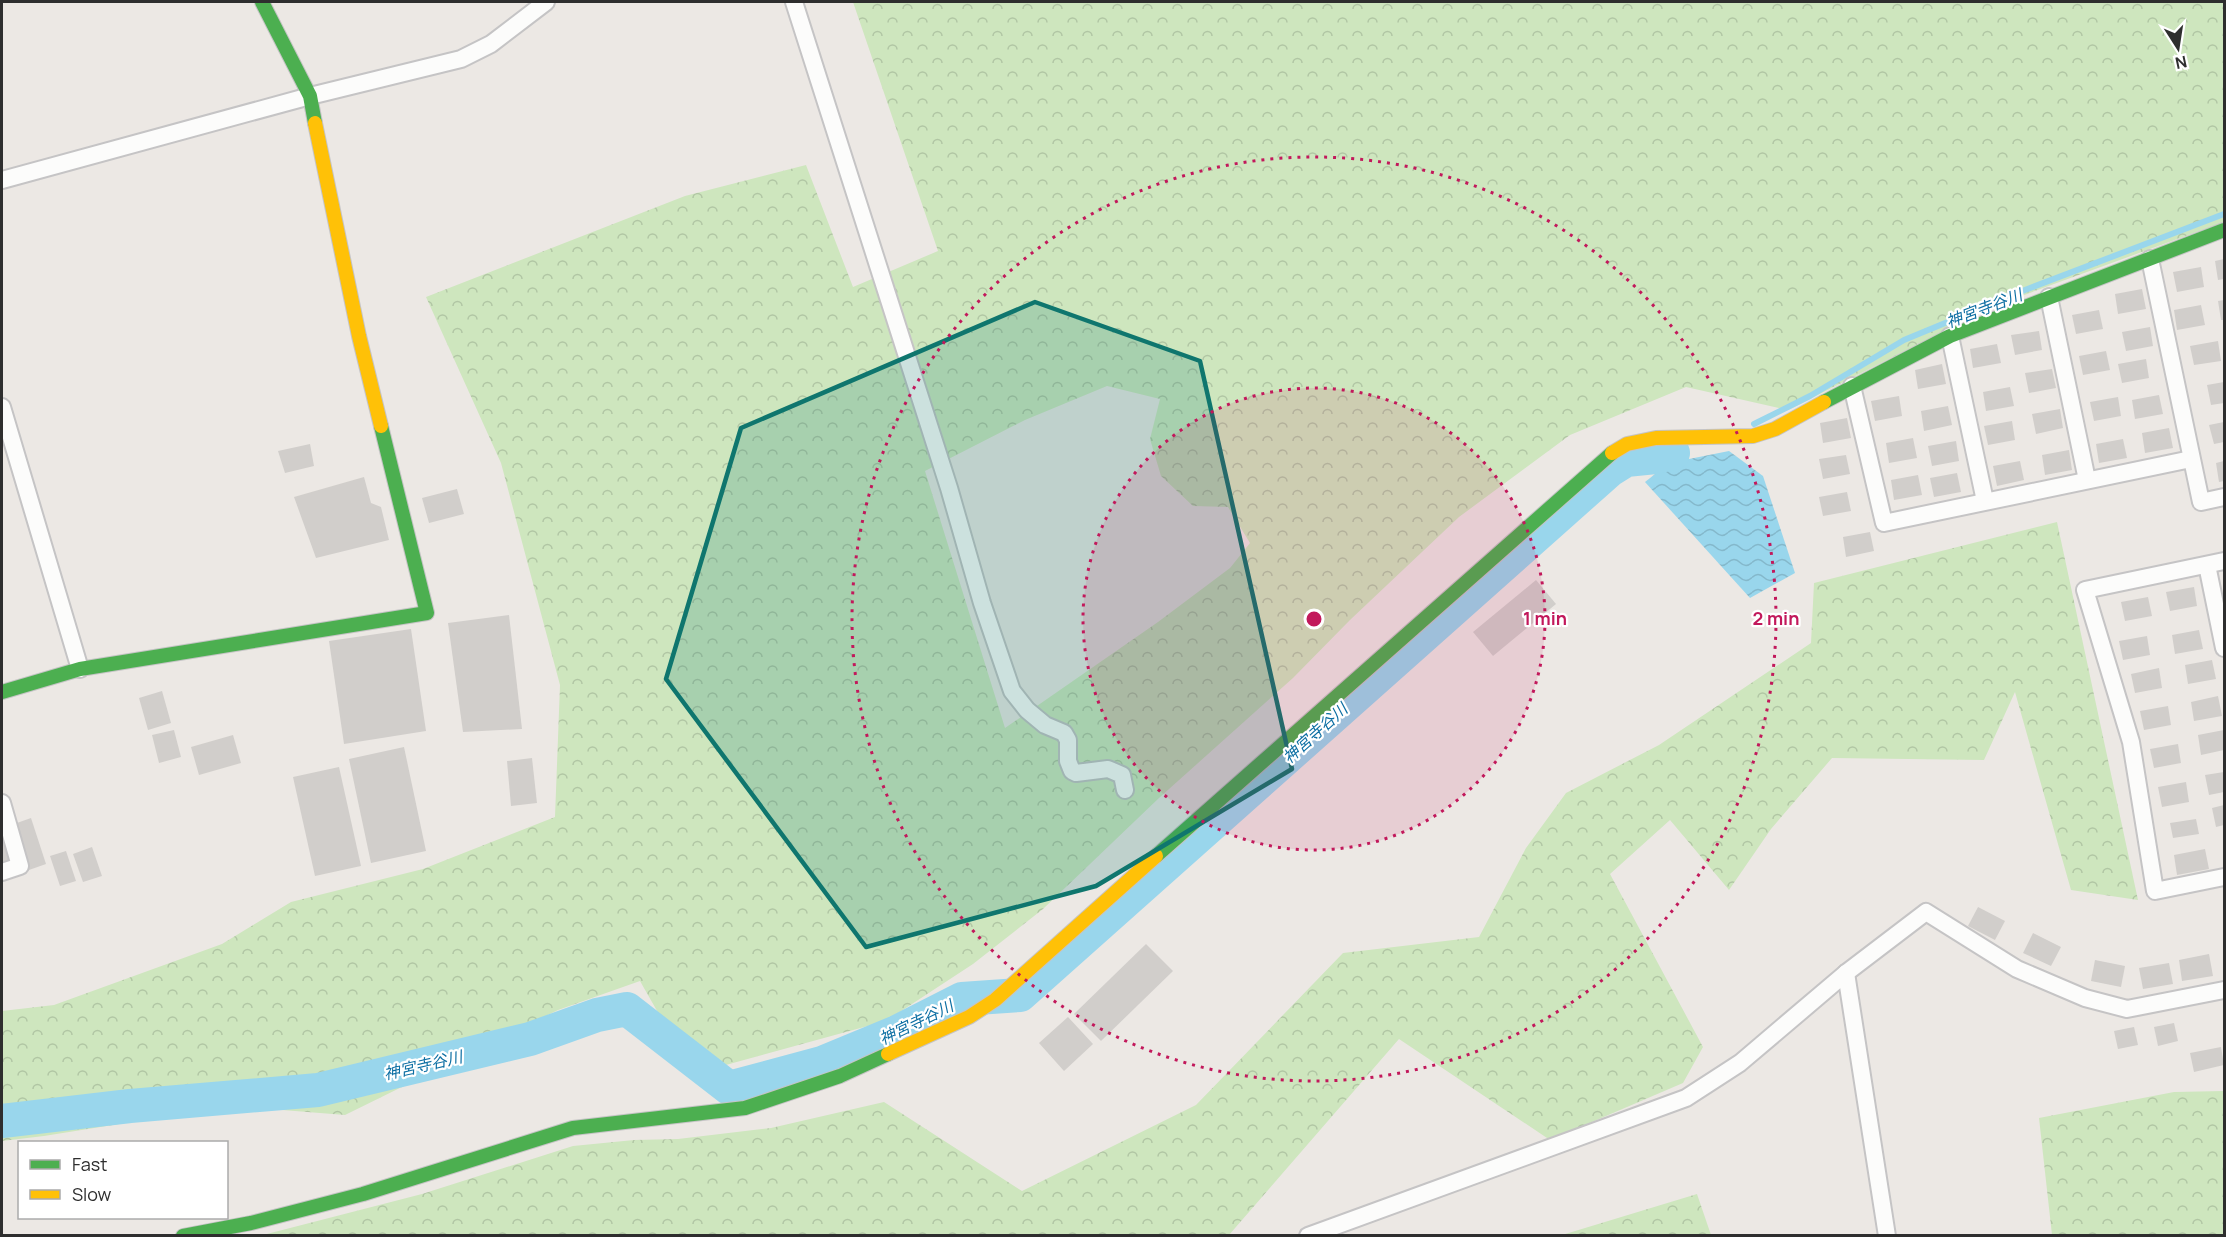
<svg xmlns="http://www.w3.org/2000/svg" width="2226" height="1237" viewBox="0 0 2226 1237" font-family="Manrope,'Noto Sans JP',sans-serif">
<defs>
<pattern id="forest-crowns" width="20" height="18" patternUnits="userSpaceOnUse" patternTransform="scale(1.5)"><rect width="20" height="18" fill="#cee6be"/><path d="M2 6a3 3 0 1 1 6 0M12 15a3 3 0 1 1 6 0" fill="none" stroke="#b1c6a4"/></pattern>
<pattern id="water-waves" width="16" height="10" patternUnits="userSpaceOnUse" patternTransform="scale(1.5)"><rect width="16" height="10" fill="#99d6ec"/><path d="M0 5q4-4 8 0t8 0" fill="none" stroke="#84b8cb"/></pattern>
</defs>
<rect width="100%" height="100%" fill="#ece8e4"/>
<g fill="url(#forest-crowns)" fill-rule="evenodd">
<path d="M853,2H2224V222L1994,306L1788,410L1686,387L1570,435L1459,517L1350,620L1293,678L1159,798L1043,909L973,964L886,1021L693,1074L640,981L558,1010L345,1115L232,1106L44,1136L2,1141V1011L54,1005L222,944L291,902L423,869L555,817L560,685L501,463L426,297L685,196L806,165L853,287L938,251ZM1107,386L1160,399L1150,439L1161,476L1193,506L1228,507L1250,543L1230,568L1158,622L1005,728L925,471L1025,420Z"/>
<path d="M2057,522L2138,900L2071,890L2015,692L1984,760L1832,758L1771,829L1729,890L1670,820L1610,874L1703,1047L1683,1083L1550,1140L1399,1039L1229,1235L259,1236L422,1194L573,1146L634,1140L678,1139L771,1128L884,1102L1022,1191L1196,1105L1343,953L1479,937L1526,848L1566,793L1659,745L1811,643L1814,583Z"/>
<path d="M2224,1091V1235H2052L2039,1118L2174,1092Z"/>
<path d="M1697,1194L1711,1235H1562Z"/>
</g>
<path fill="url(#water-waves)" d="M1729,451L1763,476L1795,573L1750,598L1645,482L1669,463Z"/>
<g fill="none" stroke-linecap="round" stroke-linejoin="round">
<path stroke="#99d6ec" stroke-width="6" d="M1754,424L1810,396L1904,340L2025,290L2224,214"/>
<path stroke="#99d6ec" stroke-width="34" d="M2,1121L130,1106L318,1090L530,1039L597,1015L627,1009L729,1088L822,1063L897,1032L962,999L1020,995L1610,470L1626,460L1656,457L1673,453"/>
</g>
<g fill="#d1cecb">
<path d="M2224,259V279L2218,280L2215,261Z"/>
<path d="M2201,267L2204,287L2177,292L2173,272Z"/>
<path d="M2142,289L2146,309L2118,314L2115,294Z"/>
<path d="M2224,300V320H2221L2218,301Z"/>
<path d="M2201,305L2205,325L2177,330L2174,310Z"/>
<path d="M2099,310L2103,329L2076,334L2072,315Z"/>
<path d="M2150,327L2153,346L2126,351L2122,332Z"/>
<path d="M2039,331L2042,350L2015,355L2011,335Z"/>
<path d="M2218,341L2221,361L2194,365L2190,346Z"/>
<path d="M1997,344L2001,363L1973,368L1970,349Z"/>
<path d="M2106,351L2110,370L2083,375L2079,356Z"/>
<path d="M2146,359L2149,378L2122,383L2118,364Z"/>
<path d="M1942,364L1946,384L1918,389L1915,370Z"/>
<path d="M2052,369L2056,388L2029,393L2025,373Z"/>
<path d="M2224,382V403L2211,405L2207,385Z"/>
<path d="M2010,387L2014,406L1986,411L1983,392Z"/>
<path d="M2159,395L2163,414L2135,419L2132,400Z"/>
<path d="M1899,396L1902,416L1875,421L1871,401Z"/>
<path d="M2118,397L2121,416L2094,421L2090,402Z"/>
<path d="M1948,406L1952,425L1924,431L1921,411Z"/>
<path d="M2060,409L2063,428L2036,434L2032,414Z"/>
<path d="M1847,418L1851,438L1823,443L1820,423Z"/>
<path d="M2012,421L2015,440L1988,445L1984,426Z"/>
<path d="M2224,422V442L2214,444L2209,425Z"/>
<path d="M2169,428L2173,448L2145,453L2142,433Z"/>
<path d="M1913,438L1917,458L1889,463L1886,443Z"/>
<path d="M2123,439L2127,458L2099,463L2096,444Z"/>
<path d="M1956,441L1959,461L1932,466L1928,446Z"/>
<path d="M310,444L314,466L285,473L278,451Z"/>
<path d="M2069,450L2072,470L2045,475L2042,455Z"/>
<path d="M1846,455L1850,474L1823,479L1819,459Z"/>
<path d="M2020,461L2024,480L1997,486L1993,466Z"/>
<path d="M2224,461V481L2219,482L2216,463Z"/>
<path d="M1957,473L1961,492L1934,497L1930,478Z"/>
<path d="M1918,475L1922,495L1894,500L1891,480Z"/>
<path d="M364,477L371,503L381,507L389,540L316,558L294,497Z"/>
<path d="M457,489L464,514L429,523L422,498Z"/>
<path d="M1847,492L1851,511L1823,516L1819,497Z"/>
<path d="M1870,532L1874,551L1846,557L1843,537Z"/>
<path d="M1536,580L1556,604L1493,656L1473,632Z"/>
<path d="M2194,587L2197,606L2170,611L2166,592Z"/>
<path d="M2148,597L2152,616L2125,621L2121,602Z"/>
<path d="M509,615L522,729L463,732L448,623Z"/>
<path d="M411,629L426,731L344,744L329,641Z"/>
<path d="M2199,630L2203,649L2175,654L2172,635Z"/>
<path d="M2147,636L2150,655L2123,660L2119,641Z"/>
<path d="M2212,660L2216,679L2188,684L2185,665Z"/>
<path d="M2159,668L2162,688L2135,693L2131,674Z"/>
<path d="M162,691L171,723L148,730L139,698Z"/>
<path d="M2218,696L2222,716L2194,721L2191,702Z"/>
<path d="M2168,706L2171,725L2144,730L2140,711Z"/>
<path d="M174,730L181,757L159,763L152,735Z"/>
<path d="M2224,730V750L2201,755L2198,735Z"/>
<path d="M233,735L241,763L199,775L191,747Z"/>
<path d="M2178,744L2181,763L2154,768L2150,749Z"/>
<path d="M404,747L426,851L371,863L349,759Z"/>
<path d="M532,758L537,803L511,806L507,761Z"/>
<path d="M339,767L361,866L315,876L293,777Z"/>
<path d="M2224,772V792L2209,795L2205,775Z"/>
<path d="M2186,782L2189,802L2162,807L2158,787Z"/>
<path d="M2224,805V825L2216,827L2212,808Z"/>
<path d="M31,818L46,864L29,870L14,824Z"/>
<path d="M2196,819L2199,834L2173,838L2170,823Z"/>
<path d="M2,821L15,862L2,866Z"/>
<path d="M92,847L102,876L83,882L73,854Z"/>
<path d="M2205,849L2209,869L2177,875L2174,855Z"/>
<path d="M66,851L76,881L60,886L50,856Z"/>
<path d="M1978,907L2005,921L1995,940L1968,926Z"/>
<path d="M2033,933L2061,947L2051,966L2023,953Z"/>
<path d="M1146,944L1173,971L1101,1041L1074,1014Z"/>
<path d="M2209,954L2213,976L2182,981L2179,960Z"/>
<path d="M2095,960L2125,966L2121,987L2091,981Z"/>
<path d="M2169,963L2173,984L2143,989L2139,968Z"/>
<path d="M1068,1017L1093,1044L1064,1071L1039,1043Z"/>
<path d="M2174,1023L2178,1041L2158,1046L2154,1027Z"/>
<path d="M2134,1027L2138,1045L2118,1049L2114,1031Z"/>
<path d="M2221,1047L2224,1065L2194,1072L2190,1053Z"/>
</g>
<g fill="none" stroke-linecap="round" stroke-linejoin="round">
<defs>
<g id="street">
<path d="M794,2L949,488L982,603L1012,691L1027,710L1045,725L1064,733L1068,740V761L1072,771L1076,773L1108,769L1122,775L1125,790"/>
<path d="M2,180L310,96L461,59L491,44L546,2"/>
<path d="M2150,259L2201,502L2224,497"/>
<path d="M2049,297L2087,480"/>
<path d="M1950,336L1985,501"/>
<path d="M1852,386L1884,523L2191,459"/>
<path d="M2,407L80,669"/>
<path d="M2224,561L2085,590L2131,742L2155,891L2224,877"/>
<path d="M2207,565L2224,648"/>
<path d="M2,803L20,866L2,872"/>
<path d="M1846,973L1887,1236"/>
<path d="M1308,1236L1686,1098L1740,1063L1846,973L1926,912L2017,969L2085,998L2127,1009L2224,990"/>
</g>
<g id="fast">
<path d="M262,2L310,96L315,123"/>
<path d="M1824,402L1950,336L2224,230"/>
<path d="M2,692L80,669L427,613L381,426"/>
<path d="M1156,856L1612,453"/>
<path d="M183,1236L251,1223L363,1194L573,1128L745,1108L840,1076L888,1054"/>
</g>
<g id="slow">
<path d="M315,123L359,336L381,426"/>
<path d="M1612,453L1627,444L1656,438L1753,436L1775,429L1824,402"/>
<path d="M888,1054L969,1017L995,1000L1156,856"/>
</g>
</defs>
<use href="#street" stroke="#c5c4c5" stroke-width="20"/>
<use href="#fast" stroke="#c5c4c5" stroke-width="16"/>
<use href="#slow" stroke="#c5c4c5" stroke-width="16"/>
<use href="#street" stroke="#fcfcfb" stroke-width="16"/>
<use href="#fast" stroke="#4caf50" stroke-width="14"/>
<use href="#slow" stroke="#ffc107" stroke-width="14"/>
</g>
<path fill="#0f766e" fill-opacity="0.2" stroke="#0f766e" stroke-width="4.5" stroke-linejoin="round" d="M1035,302L1200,361L1292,769L1096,886L866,947L666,679L741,428Z"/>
<circle cx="1314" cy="619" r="231" fill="#c2185b" fill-opacity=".12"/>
<g fill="none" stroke="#c2185b" stroke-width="3" stroke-dasharray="3 6">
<circle cx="1314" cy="619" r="231"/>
<circle cx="1314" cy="619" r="462"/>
</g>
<g text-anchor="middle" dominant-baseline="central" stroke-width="4.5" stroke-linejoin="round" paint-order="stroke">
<g font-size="16" font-style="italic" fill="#0d6fa3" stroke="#fff">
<text transform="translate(1984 308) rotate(-21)">神宮寺谷川</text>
<text transform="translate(1315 733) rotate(-42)">神宮寺谷川</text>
<text transform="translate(916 1022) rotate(-26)">神宮寺谷川</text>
<text transform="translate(423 1065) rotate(-13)">神宮寺谷川</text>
</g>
</g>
<circle cx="1314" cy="619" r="9" fill="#c2185b" stroke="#fff" stroke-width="3"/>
<g font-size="18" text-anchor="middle" font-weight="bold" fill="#c2185b" stroke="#fff" stroke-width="4.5" stroke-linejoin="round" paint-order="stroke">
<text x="1545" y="625">1 min</text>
<text x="1776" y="625">2 min</text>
</g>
<rect width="2226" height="1237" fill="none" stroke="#2e2e2e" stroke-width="6"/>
<rect x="18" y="1141" width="210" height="78" fill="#ffffff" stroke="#ababab" stroke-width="1.5"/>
<rect x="30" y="1160" width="30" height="9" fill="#4caf50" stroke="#ababab" stroke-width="1.5"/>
<text x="72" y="1171" font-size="18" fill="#2e2e2e">Fast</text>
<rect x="30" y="1190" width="30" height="9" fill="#ffc107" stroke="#ababab" stroke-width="1.5"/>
<text x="72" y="1201" font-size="18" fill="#2e2e2e">Slow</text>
<g transform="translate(2178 48) rotate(168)" stroke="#ffffff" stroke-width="4.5" paint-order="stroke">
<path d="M0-4.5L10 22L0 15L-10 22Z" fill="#2e2e2e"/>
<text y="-9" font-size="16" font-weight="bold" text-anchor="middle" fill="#2e2e2e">N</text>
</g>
</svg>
